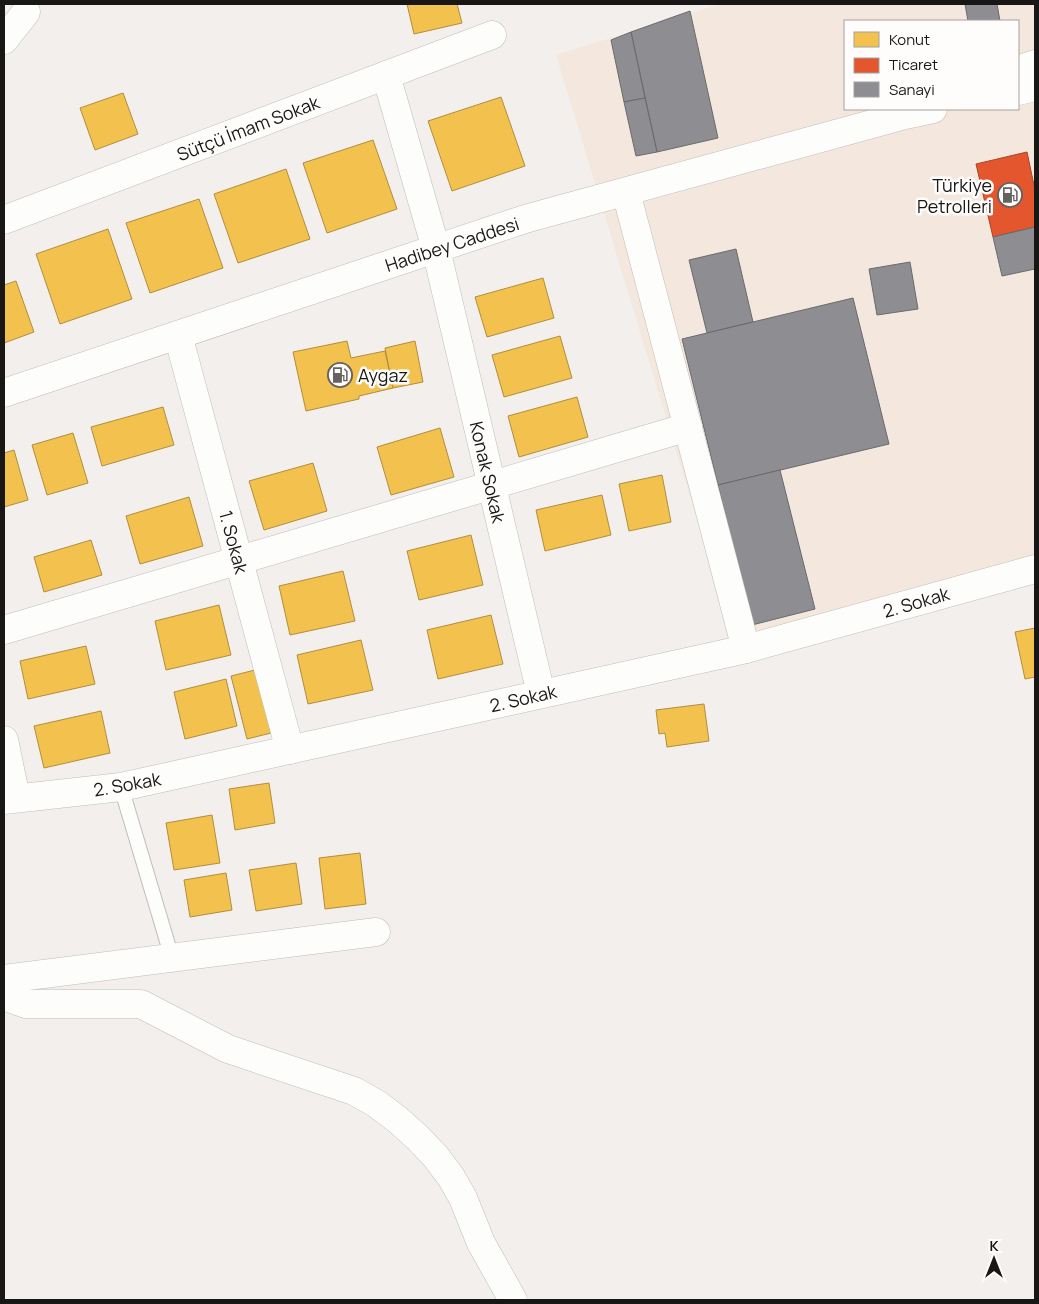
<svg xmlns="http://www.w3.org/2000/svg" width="1039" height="1304" viewBox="0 0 1039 1304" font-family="Manrope,sans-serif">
<rect width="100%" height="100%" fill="#f2efec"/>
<path fill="#f4e8de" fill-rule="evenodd" d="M720,4H1035V567L735,645L556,55ZM845,21H1018V109H845Z"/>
<g fill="#f2c14e" stroke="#b18e3d">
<path d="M407,4H457L462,23L414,34Z"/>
<path d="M123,93L138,134L95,150L80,108Z"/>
<path d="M501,97L525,166L452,191L428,121Z"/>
<path d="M373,140L397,209L327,233L303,163Z"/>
<path d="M286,169L310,239L238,263L214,194Z"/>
<path d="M199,199L223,268L150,293L126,223Z"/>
<path d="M108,229L132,299L60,324L36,254Z"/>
<path d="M543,278L554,318L487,337L475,297Z"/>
<path d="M16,281L34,332L4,343V285Z"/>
<path d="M560,336L572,378L504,397L492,355Z"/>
<path d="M347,341L351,358L385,351L393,388L359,396V399L306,411L293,352Z"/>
<path d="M415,341L423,382L393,388L385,348Z"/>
<path d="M577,397L588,437L519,457L508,416Z"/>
<path d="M163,407L174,445L102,466L91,427Z"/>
<path d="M440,428L454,477L391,495L377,447Z"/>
<path d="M73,433L88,483L47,495L32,445Z"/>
<path d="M14,450L28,500L4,507V453Z"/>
<path d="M313,463L327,511L264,530L249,481Z"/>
<path d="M662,475L671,522L629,531L619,484Z"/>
<path d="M602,495L611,535L545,551L536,510Z"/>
<path d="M189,497L203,546L140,564L126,516Z"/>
<path d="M471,535L483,585L419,600L407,551Z"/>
<path d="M91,540L102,575L44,592L34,557Z"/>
<path d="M343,571L355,621L290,635L279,586Z"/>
<path d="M219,605L231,655L166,670L155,621Z"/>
<path d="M491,615L503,664L438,679L427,630Z"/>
<path d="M1035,628V677L1025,679L1015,632Z"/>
<path d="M361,640L373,690L308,704L297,655Z"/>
<path d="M86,646L95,684L28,699L20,661Z"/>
<path d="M255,670L271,733L247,739L231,676Z"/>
<path d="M226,679L237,726L185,739L174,692Z"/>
<path d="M704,704L709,741L667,747L665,733L659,734L656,710Z"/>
<path d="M101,711L110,753L44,768L34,726Z"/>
<path d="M269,783L275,823L235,830L229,789Z"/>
<path d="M212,815L220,863L174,870L166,823Z"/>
<path d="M360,853L366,904L325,909L319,858Z"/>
<path d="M296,863L302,904L256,911L249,870Z"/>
<path d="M226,873L232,910L190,917L184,880Z"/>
</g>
<path fill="#e4572e" stroke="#a74427" d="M1027,152L1035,190V227L993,237L976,164Z"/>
<g fill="#8d8d92" stroke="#6a6a6d">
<path d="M965,4H997L1000,21H968Z"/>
<path d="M690,11L718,138L657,152L631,32Z"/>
<path d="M631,32L645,98L624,102L611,40Z"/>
<path d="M645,98L657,152L636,156L624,102Z"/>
<path d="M1035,227V269L1002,276L993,237Z"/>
<path d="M736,249L753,322L707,333L689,260Z"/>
<path d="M910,262L918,309L877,315L869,269Z"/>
<path d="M853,298L889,444L718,485L682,339Z"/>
<path d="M780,470L815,609L752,625L718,485Z"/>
</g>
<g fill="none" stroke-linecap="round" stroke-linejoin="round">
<defs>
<path id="service" d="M121,787L172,958"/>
<g id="minor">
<path d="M4,40L26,12"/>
<path d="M386,75L436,249L541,694"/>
<path d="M626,192L746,649"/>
<path d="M4,220L492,35"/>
<path d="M178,335L290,750"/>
<path d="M4,630L688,427"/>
<path d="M4,740L16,798"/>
<path d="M4,800L121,787L746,649L1035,569"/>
<path d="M4,979L376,932"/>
<path d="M4,996L26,1004H141L228,1049L354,1091L377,1104L398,1120L418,1138L436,1157L451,1177L463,1198L481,1243L513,1300"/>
</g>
<g id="secondary">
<path d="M1018,70L1035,64"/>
<path d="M1018,91L1035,87"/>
<path d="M4,393L525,219L905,115L933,109"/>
</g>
</defs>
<use href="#service" stroke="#bfbdbb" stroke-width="16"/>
<use href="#minor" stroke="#bfbdbb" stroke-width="29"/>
<use href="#secondary" stroke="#bfbdbb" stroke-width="29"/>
<use href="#service" stroke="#fdfdfc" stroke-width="14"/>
<use href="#minor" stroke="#fdfdfc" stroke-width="28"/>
<use href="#secondary" stroke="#fdfdfc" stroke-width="28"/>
</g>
<defs>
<symbol id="fuel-ring" viewBox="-11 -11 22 22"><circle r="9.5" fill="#fffdfb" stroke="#656361" stroke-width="1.5"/><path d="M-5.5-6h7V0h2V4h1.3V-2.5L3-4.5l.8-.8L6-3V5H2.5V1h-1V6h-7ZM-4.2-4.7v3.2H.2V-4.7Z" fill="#656361"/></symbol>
</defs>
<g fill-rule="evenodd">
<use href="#fuel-ring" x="996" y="181" width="28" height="28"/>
<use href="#fuel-ring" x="326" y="361" width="28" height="28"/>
</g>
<g text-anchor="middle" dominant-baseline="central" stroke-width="5" stroke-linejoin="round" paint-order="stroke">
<g font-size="18" fill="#191716" stroke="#fffdfb">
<text transform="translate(248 128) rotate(-21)">Sütçü İmam Sokak</text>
<text transform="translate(452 244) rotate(-18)">Hadibey Caddesi</text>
<text transform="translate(488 472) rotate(77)">Konak Sokak</text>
<text transform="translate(234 542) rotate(75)">1. Sokak</text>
<text transform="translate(916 602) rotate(-16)">2. Sokak</text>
<text transform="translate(523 698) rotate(-13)">2. Sokak</text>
<text transform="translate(127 784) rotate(-10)">2. Sokak</text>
</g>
<g font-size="18" fill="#191716" stroke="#fffdfb" text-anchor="end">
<text x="992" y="185">Türkiye<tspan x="992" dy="21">Petrolleri</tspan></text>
<text x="358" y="375" text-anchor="start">Aygaz</text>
</g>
</g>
<rect width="1039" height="1304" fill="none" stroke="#191716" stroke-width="10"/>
<rect x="844" y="20" width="175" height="90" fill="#fffdfb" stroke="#a3a19f"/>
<rect x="854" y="32" width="25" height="15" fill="#f2c14e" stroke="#a3a19f"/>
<text x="889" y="45" font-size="15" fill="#191716">Konut</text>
<rect x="854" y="58" width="25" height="15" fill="#e4572e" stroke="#a3a19f"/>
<text x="889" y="70" font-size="15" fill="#191716">Ticaret</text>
<rect x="854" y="82" width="25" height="15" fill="#8d8d92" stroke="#a3a19f"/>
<text x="889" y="95" font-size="15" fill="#191716">Sanayi</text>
<g transform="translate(994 1259)" stroke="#fffdfb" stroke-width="4" paint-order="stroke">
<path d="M0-4L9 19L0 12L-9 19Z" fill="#191716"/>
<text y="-8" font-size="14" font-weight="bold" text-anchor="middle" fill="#191716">K</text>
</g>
</svg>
